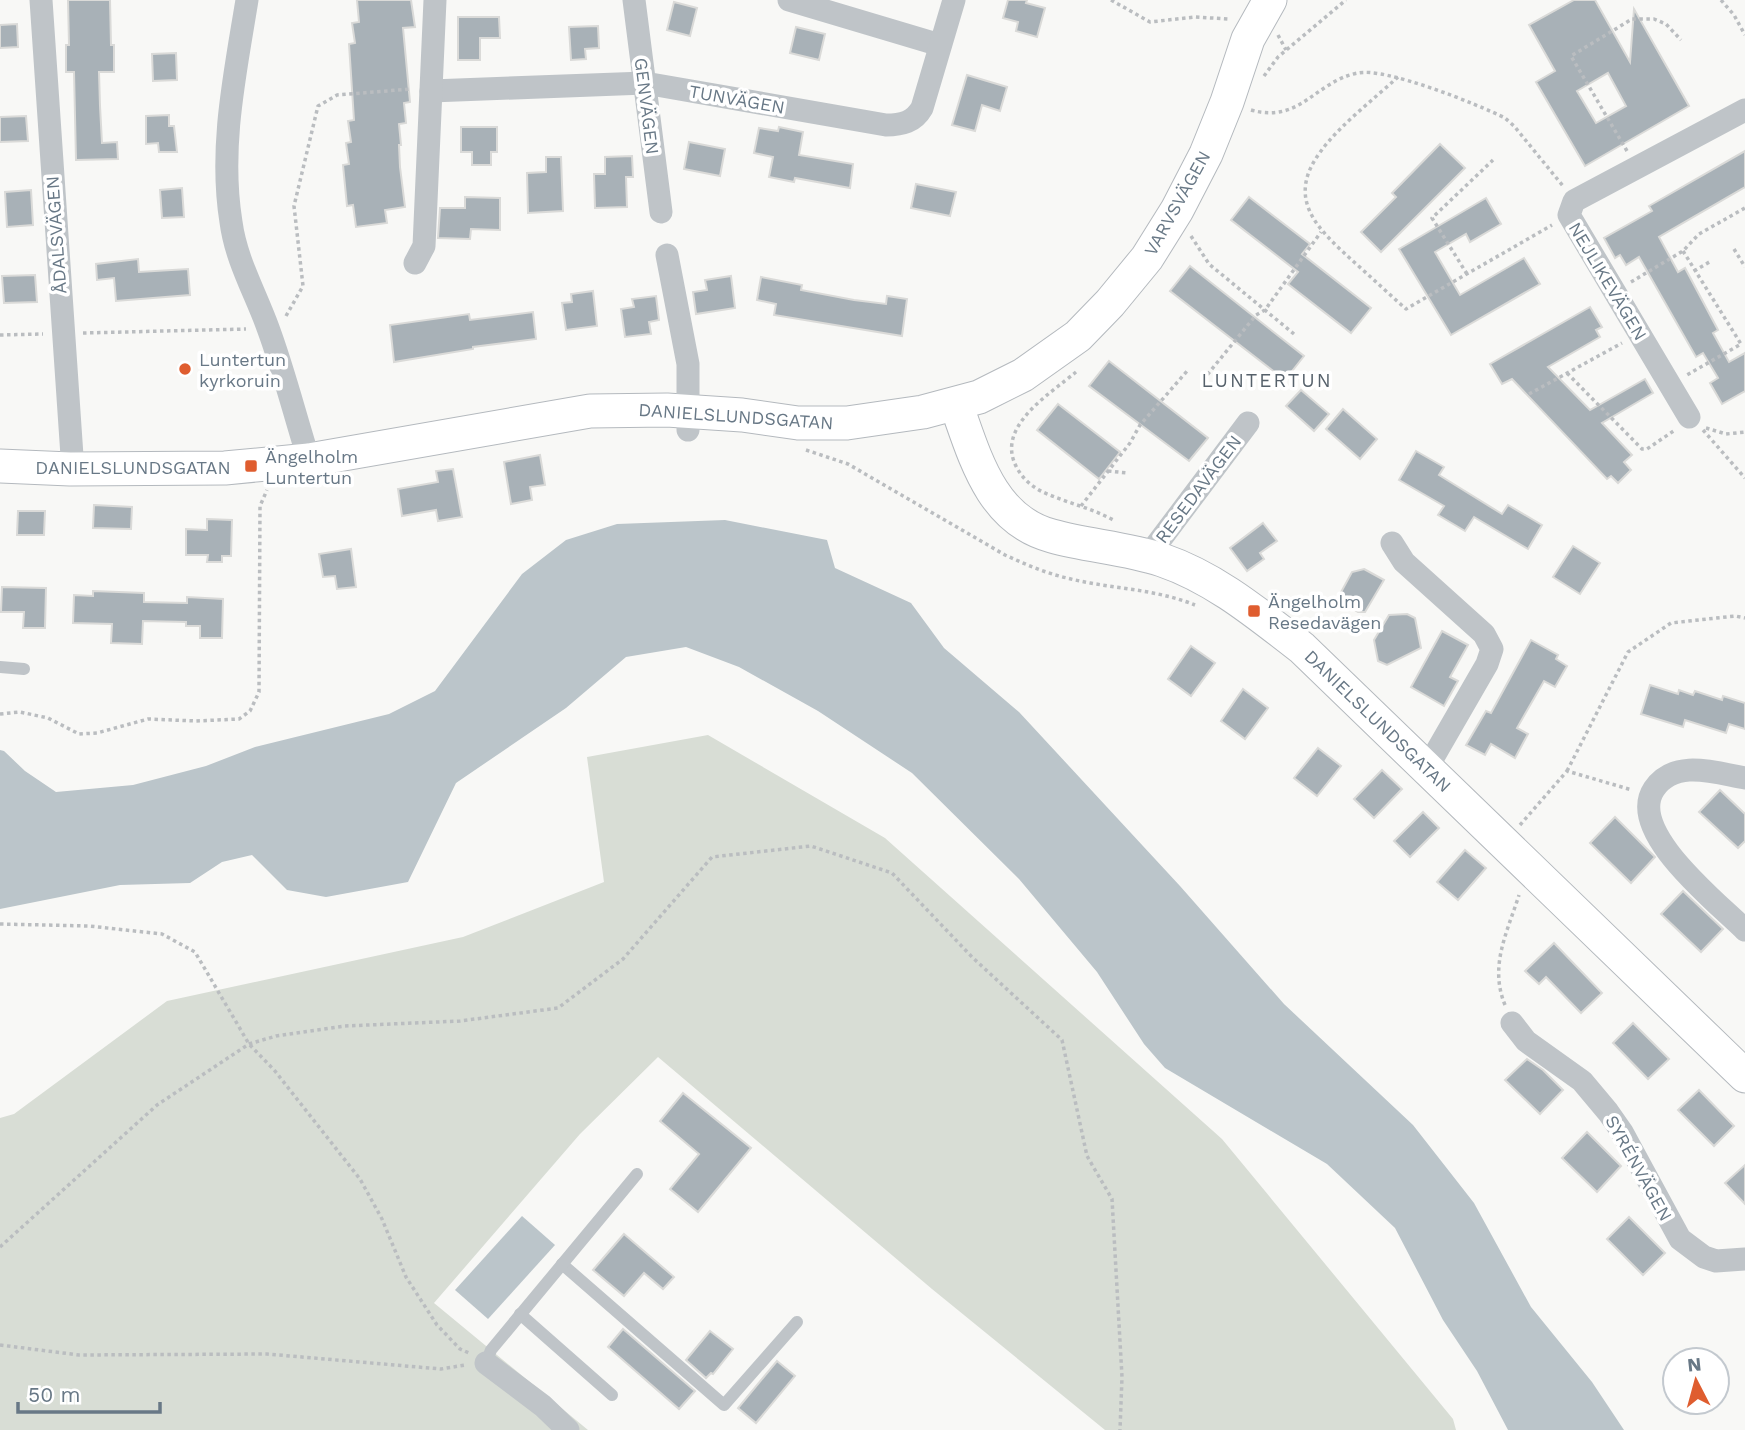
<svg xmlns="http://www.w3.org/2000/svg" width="1745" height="1430" viewBox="0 0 1745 1430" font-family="'Work Sans',sans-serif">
<rect width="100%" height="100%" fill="#f8f8f6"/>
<path fill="#d8ddd5" d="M708,735L885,838L1222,1139L1453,1419L1456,1430H1105L932,1289L658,1057L580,1134L434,1303L588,1430H0V1118L14,1114L167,1001L463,937L604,882L587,757Z"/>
<g fill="#bbc5ca">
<path d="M725,520L827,540L835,568L911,603L944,648L1019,712L1180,886L1284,1004L1413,1125L1474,1203L1531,1307L1592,1382L1624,1430H1508L1477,1371L1443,1320L1395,1228L1327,1164L1165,1068L1144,1044L1097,972L1019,879L912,773L818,711L739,667L686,647L626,657L566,708L456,783L408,882L326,897L287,890L252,855L222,862L190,883L120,885L0,909V750L4,751L25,771L56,792L133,785L206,766L255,747L389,714L435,691L522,574L566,540L617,524Z"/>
<path d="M522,1216L555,1245L488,1319L455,1290Z"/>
</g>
<g fill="#a8b1b7" stroke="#dadad8" stroke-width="2" fill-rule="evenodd">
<path d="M68,0H110L111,45H114V72H99L100,106L102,143L117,142L118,159L76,160L74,72H66V45H69Z"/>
<path d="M357,0H411L415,27L403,28L410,102L404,103L406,123L399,124L401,145H399L400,167L405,207L385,210L387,223L356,227L353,205L347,206L343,165L349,164L346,143L351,142L348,121L354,120L349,44L355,43L352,23L359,22Z"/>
<path d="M1008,0H1027L1026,3L1045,8L1037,37L1016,31L1018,22L1003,18Z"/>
<path d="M1574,0H1595L1630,62L1634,9L1689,106L1585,166L1536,82L1555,71L1529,25ZM1608,73L1626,106L1596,123L1577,91Z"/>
<path d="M674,2L697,8L690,36L667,30Z"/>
<path d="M458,17H499L500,38H480V60H458Z"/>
<path d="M17,24L18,47L0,48V25Z"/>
<path d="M598,26L599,48L585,49L586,59L571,60L569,27Z"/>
<path d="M796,27L825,34L819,60L790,53Z"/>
<path d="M176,53L177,80L153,81L152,54Z"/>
<path d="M967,75L1007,87L1000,111L982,105L975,131L952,125Z"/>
<path d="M169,115V126H174L177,152H159L158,143L146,144V116Z"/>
<path d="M26,116L28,141L0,142V117Z"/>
<path d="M461,127H497V152H491V165H472V152H461Z"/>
<path d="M779,127L803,132L799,155L853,164L850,188L795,178L794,182L769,177L773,157L754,153L759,128L778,131Z"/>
<path d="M689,142L725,149L720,176L684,169Z"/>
<path d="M1440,144L1465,168L1381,252L1361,232L1396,197L1392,193Z"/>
<path d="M1745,151V187L1659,237L1678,272L1685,268L1718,330L1713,333L1729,362L1745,353V391L1722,404L1710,383L1718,378L1703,353L1696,357L1639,257L1626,265L1620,255L1615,258L1604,238L1652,211L1649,206Z"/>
<path d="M632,156L633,177H626L627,207L595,208L594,174H605V157Z"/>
<path d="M546,157H561L563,211L528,213L527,173L546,172Z"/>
<path d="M916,184L956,192L950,216L911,208Z"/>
<path d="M182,188L184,217L162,218L160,190Z"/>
<path d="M31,190L33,225L7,227L5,192Z"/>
<path d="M465,197L500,198V230L471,229L470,239L438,238L440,208H465Z"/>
<path d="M1249,197L1310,244L1302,254L1371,308L1351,333L1288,284L1298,272L1231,220Z"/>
<path d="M1486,198L1501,224L1470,242L1466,234L1435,252L1460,295L1524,258L1540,284L1451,335L1399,249Z"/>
<path d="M138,259L139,272L188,269L190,295L116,301L114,278L97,280L96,264Z"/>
<path d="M1190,266L1304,356L1285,380L1170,291Z"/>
<path d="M35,275L37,302L4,303L2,276Z"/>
<path d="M731,276L735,308L696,314L693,292L707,290L705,280Z"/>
<path d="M761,277L802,285L801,290L854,300L886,304L887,296L907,299L902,336L774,315L776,304L757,300Z"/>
<path d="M593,291L597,326L566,330L562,303L572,302L571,294Z"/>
<path d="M656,296L659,320L649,322L651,334L625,337L621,309L634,307L632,299Z"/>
<path d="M1590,307L1602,327L1596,330L1600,337L1548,367L1590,410L1645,379L1653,393L1602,423L1632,455L1624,462L1631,470L1618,483L1611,476L1607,479L1512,379L1502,384L1490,364Z"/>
<path d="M533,312L536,339L473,347V349L394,362L390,325L469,314L470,320Z"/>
<path d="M1109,361L1208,438L1189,461L1089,386Z"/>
<path d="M1301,390L1329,414L1314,431L1286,406Z"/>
<path d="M1058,404L1120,452L1099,479L1037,430Z"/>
<path d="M1343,409L1377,439L1360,459L1326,429Z"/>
<path d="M1416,451L1444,467L1439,475L1502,514L1508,505L1542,525L1528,549L1474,517L1465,531L1438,515L1444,506L1399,480Z"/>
<path d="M540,455L545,485L530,487L532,500L511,504L504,462Z"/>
<path d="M453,469L462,517L438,521L436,510L402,516L398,489L438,482L436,471Z"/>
<path d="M94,505L132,507L131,529L93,528Z"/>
<path d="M18,511H45L44,535H17Z"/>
<path d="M207,519L232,520L231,556H222V562H207L208,555H186V529L207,530Z"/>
<path d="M1263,523L1277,541L1260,553L1264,559L1247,571L1230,548Z"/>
<path d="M1573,546L1600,563L1580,594L1553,577Z"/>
<path d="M351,549L356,587L337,589L335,576L323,577L319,554Z"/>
<path d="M1364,569L1384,580L1365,612H1358L1345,604L1340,594L1352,572Z"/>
<path d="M2,587L46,588L45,628H23L24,612H1Z"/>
<path d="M93,591L144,593V602L187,603V597L223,599L222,638H200V626H186V622L143,621L142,644L111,643L112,624L73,623L74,595L93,596Z"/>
<path d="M1407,614L1415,618L1421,648L1387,665L1378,661L1374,640L1389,615Z"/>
<path d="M1442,631L1468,645L1450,677L1458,681L1444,706L1411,687Z"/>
<path d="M1531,640L1558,655L1556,659L1567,666L1555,687L1544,681L1517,728L1528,734L1515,758L1491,744L1485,755L1466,745L1486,711L1491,713Z"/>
<path d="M1191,646L1215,663L1191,696L1168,679Z"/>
<path d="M1650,685L1678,694L1679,690L1693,695L1695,691L1722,700L1723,696L1745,703V729L1729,724L1726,733L1685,720L1683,727L1641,714Z"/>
<path d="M1243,689L1268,708L1245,739L1221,721Z"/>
<path d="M1318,748L1341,766L1317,796L1294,778Z"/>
<path d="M1382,770L1402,789L1374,818L1354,799Z"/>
<path d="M1720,790L1745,814V841L1738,848L1699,812Z"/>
<path d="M1423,812L1439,828L1410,857L1394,841Z"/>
<path d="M1615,817L1655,857L1631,883L1590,843Z"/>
<path d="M1465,850L1486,868L1458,900L1437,882Z"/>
<path d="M1683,891L1723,929L1701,952L1661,914Z"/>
<path d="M1554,943L1602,993L1581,1013L1546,977L1539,984L1525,971Z"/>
<path d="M1633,1023L1669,1059L1648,1079L1613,1043Z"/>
<path d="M1527,1059L1543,1070L1563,1090L1540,1114L1505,1080Z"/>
<path d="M1699,1090L1734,1126L1714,1146L1678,1110Z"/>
<path d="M683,1093L751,1148L698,1212L670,1189L699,1154L660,1121Z"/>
<path d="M1587,1132L1621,1166L1597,1192L1562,1158Z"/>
<path d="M1745,1165V1204L1725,1183Z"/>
<path d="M1629,1217L1665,1253L1643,1275L1607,1239Z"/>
<path d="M624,1234L674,1277L663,1289L644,1273L624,1296L593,1270Z"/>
<path d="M623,1329L695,1391L679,1409L608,1347Z"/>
<path d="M710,1331L733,1349L713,1374L711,1373L706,1378L686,1360Z"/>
<path d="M777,1361L795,1376L756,1423L738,1408Z"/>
</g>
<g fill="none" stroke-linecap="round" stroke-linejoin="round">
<defs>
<g id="secondary">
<path d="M956,404C975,457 991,520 1052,536C1088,546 1126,548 1162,560C1215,578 1258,614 1302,648L1745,1076"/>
<path d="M0,466L70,469L225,468L309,460L590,411L667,410L742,415L798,423H847L923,412L979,397L1023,375L1078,336L1110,303L1147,258L1177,210L1206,154L1227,102L1248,39L1270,0"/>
</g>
</defs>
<use href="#secondary" stroke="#b4b9be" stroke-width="35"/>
<g stroke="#babdc0" stroke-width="3.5" stroke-dasharray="3.5 3.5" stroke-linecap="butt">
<path d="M1111,0L1150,22L1195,17L1228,19"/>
<path d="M1721,0L1734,15L1745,35"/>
<path d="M1278,35L1286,50"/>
<path d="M1264,76L1278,57L1346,0"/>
<path d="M1398,77C1374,99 1340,125 1321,151C1284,200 1319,230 1354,262C1372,278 1389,294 1406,309L1552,225"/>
<path d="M1251,110C1301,124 1315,81 1358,73C1385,67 1477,104 1505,118L1514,126L1563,186"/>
<path d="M1627,151L1571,56L1632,19H1654L1666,24L1681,40"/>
<path d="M1191,236L1209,264L1294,334"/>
<path d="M1734,249L1745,267"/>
<path d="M1683,251L1741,344L1687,375"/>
<path d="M1694,271L1711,261"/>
<path d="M1467,274L1432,218L1493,160"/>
<path d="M1631,282L1683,251L1699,234L1745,208"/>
<path d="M286,316L303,286L294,206L318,106L337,95L411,89"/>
<path d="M83,333L246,329"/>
<path d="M0,335L43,334"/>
<path d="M1076,372C1050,394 994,427 1017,468C1024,481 1036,490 1050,495C1071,504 1094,509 1115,521"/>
<path d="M1567,373L1642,449H1647L1675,430"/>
<path d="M1203,380L1256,315L1265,310L1321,232"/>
<path d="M1529,394L1622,343"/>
<path d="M1706,428L1726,434L1745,432"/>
<path d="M1703,430L1745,478"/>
<path d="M806,450L848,464L1005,555C1025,564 1045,573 1067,578C1109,589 1153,588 1195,605"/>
<path d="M1108,471L1127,473"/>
<path d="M1081,506L1130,443L1140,425L1188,370"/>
<path d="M0,714L20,712L48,718L79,734L97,733L148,719L196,721L239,719L250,711L259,692L260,506L267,490"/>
<path d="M1567,771L1628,652L1671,623L1735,616L1745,618"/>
<path d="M1520,825L1567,771L1632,790"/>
<path d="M0,924L89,926L162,934L195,952L249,1044L275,1071L360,1179L382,1219L406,1277L437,1325L460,1349L469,1353"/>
<path d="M1505,1005C1489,966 1507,933 1519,895"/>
<path d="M0,1247L157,1105L249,1044L276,1036L345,1026L460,1021L558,1008L623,959L712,857L811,846L892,873L972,957L1062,1040L1087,1156L1112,1199L1122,1377L1120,1430"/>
<path d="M0,1345L79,1355L267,1354L441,1369L465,1365"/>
</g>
<g stroke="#bfc4c8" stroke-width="12">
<path d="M0,667L24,669"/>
<path d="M562,1264L724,1405L797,1322"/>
<path d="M520,1314L612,1395"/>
<path d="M486,1363L491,1350L637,1174"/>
</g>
<g stroke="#bfc4c8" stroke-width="23">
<path d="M41,0L72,456L70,469"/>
<path d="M247,0C235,74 219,148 231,222C236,260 255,292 268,328C284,371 295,416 309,460"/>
<path d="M634,0L661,212"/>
<path d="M789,0L940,45"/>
<path d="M431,91L645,83L886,125C902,125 914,122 922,108L954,0"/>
<path d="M667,255L688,364V430"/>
<path d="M415,263L424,246L435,0"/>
<path d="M1689,417L1569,215L1574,201L1745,110"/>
<path d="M1392,543L1404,562L1484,634L1492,649L1487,664L1427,768"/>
<path d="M1148,556L1248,423"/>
<path d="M1745,778C1716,773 1675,758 1654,789C1626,831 1717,902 1745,930"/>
<path d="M1512,1023L1526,1041L1582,1081L1608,1112L1622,1132L1680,1239L1704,1257L1716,1261L1745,1259"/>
<path d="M486,1363L543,1406L568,1430"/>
</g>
<use href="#secondary" stroke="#fff" stroke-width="33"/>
</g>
<g fill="#df5d2f" stroke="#fff" stroke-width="2.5">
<circle cx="185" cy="369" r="7"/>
<rect x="244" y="459" width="14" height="14" rx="3.5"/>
<rect x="1247" y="604" width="14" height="14" rx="3.5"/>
</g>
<g text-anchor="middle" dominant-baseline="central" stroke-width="7" stroke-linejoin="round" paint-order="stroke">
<g font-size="18" fill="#687886" stroke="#fff">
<text transform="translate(737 99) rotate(10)">TUNVÄGEN</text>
<text transform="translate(647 106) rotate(83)">GENVÄGEN</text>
<text transform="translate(1177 203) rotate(-61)">VARVSVÄGEN</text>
<text transform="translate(56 235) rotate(-94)">ÅDALSVÄGEN</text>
<text transform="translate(1608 281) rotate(59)">NEJLIKEVÄGEN</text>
<text transform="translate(736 416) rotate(4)">DANIELSLUNDSGATAN</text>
<text x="133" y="467">DANIELSLUNDSGATAN</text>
<text transform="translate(1198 489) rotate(-53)">RESEDAVÄGEN</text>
<text transform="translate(1378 721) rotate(44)">DANIELSLUNDSGATAN</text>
<text transform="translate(1639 1168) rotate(61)">SYRÉNVÄGEN</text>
</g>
<g font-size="18" fill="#687886" stroke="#fff" text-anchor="start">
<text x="199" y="359">Luntertun<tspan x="199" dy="21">kyrkoruin</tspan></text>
<text x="265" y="456">Ängelholm<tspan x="265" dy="21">Luntertun</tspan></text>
<text x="1268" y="601">Ängelholm<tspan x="1268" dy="21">Resedavägen</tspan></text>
</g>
<g font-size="19" letter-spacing="2" fill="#56616b" stroke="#fff">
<text x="1267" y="380">LUNTERTUN</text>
</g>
</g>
<g transform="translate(1696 1381) rotate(354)"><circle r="33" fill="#ffffff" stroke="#c3c9cf" stroke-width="2"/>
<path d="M0-5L12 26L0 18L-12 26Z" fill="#df5d2f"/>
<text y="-10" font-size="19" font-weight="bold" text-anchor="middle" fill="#687886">N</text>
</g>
<path d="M18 1402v10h142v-10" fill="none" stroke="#687886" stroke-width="3.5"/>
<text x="28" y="1402" font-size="21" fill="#687886" stroke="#ffffff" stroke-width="5" paint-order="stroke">50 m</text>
</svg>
